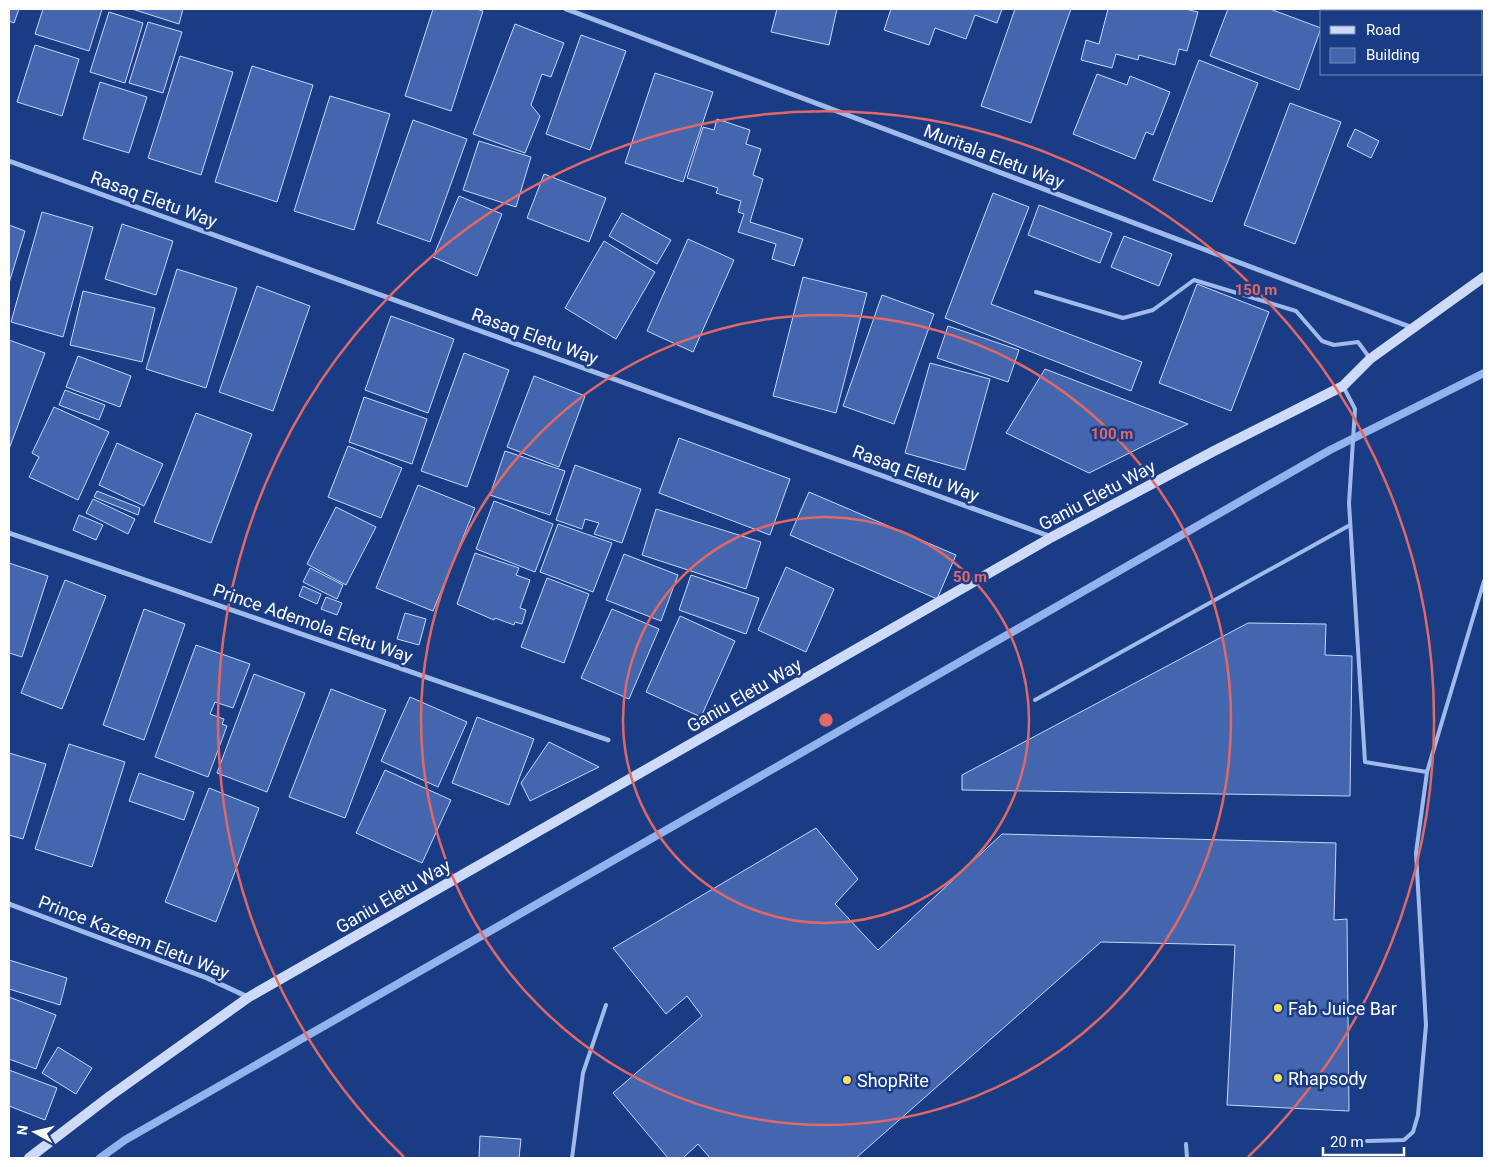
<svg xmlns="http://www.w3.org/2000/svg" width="1493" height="1167" viewBox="0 0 1493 1167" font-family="Roboto,sans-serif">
<rect width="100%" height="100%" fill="#1a3c85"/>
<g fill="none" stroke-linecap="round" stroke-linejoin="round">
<path stroke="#94b3ee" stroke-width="8" d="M100,1158L125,1140L1330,450L1484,373"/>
</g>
<g fill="#4366af" stroke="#c6d7f9">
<path d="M9,9H19L14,23L9,21Z"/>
<path d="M43,9H102L89,51L35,34Z"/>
<path d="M132,9H183L179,24Z"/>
<path d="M433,9H476L483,11L451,111L405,96Z"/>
<path d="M777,9H837L829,45L771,32Z"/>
<path d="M891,9H1002L997,23L975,15L966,39L935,28L929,45L884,30Z"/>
<path d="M1015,9H1071L1031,123L981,106Z"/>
<path d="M1108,9H1185L1198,12L1187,51L1179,49L1175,65L1139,55L1138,60L1116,54L1112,68L1081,60L1086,40L1099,44Z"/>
<path d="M1228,9H1270L1321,28L1299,90L1210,56Z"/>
<rect x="1334" y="9" width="52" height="2"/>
<path d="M1393,9H1411L1410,11H1393Z"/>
<path d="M109,12L143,23L125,83L90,72Z"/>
<path d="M148,22L182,32L163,93L129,83Z"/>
<path d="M515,24L564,43L551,77L542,74L531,105L540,116L525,153L473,134Z"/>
<path d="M581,35L626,51L590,150L546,134Z"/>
<path d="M35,45L79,59L62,116L17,102Z"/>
<path d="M180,56L233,72L201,175L148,158Z"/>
<path d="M1199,60L1258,83L1212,202L1153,180Z"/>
<path d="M252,66L313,85L277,202L215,182Z"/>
<path d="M655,73L713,92L683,182L625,163Z"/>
<path d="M1097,74L1127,85L1130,76L1170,92L1153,135L1146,132L1135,159L1073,134Z"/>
<path d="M100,82L147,97L129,153L83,139Z"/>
<path d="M330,96L390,114L354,230L294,211Z"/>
<path d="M1290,103L1341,122L1295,244L1244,225Z"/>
<path d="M717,119L750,130L746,144L761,149L753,175L763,179L750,222L803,239L794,266L772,259L776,244L738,232L744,214L738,212L741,201L716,193L718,188L687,178L703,127L714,130Z"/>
<path d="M413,120L467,139L430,242L377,223Z"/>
<path d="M1355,129L1379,141L1371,158L1347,146Z"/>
<path d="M479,141L531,157L516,207L463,190Z"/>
<path d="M544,174L606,198L589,242L527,218Z"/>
<path d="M993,193L1029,207L991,304L1142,362L1131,391L945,318Z"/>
<path d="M459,196L502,214L477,276L433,257Z"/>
<path d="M1039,205L1112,233L1100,263L1028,235Z"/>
<path d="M42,212L93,227L63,337L11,322Z"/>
<path d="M622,213L671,240L657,264L609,236Z"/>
<path d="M122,224L173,241L156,295L105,279Z"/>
<path d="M9,225L25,231L9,283Z"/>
<path d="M1124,236L1172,254L1159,286L1111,267Z"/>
<path d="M688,239L734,260L693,352L647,331Z"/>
<path d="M604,241L655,272L616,339L565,308Z"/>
<path d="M177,269L237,288L206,388L146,369Z"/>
<path d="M803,277L867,293L836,413L773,396Z"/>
<path d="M1197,284L1269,312L1231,411L1159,383Z"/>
<path d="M257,286L310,306L273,411L219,392Z"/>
<path d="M83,291L155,308L142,362L70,345Z"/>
<path d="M882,295L934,314L894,424L843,406Z"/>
<path d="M391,316L454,339L428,413L365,390Z"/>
<path d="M948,326L1019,350L1008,382L937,358Z"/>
<path d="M9,340L45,353L9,449Z"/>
<path d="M464,353L509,370L467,487L421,471Z"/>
<path d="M78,356L131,376L120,407L66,387Z"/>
<path d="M930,363L990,379L965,470L905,453Z"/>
<path d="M1045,369L1188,424L1089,473L1006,433Z"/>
<path d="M534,376L585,396L559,467L507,447Z"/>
<path d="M65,390L105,405L99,420L59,405Z"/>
<path d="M364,397L427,419L412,464L349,442Z"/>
<path d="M54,407L109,432L78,500L29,477L39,457L32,453Z"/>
<path d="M196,413L252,434L211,543L154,522Z"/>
<path d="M679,438L790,479L770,535L659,493Z"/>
<path d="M117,443L163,464L144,506L99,485Z"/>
<path d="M348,446L402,468L381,518L328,497Z"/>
<path d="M505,451L565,471L550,515L490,495Z"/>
<path d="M575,465L641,489L622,543L594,534L599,523L585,519L582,529L556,520Z"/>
<path d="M418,485L475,508L433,611L376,588Z"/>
<path d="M97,491L140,508L138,515L94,497Z"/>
<path d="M809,492L956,555L937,599L790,535Z"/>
<path d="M93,499L135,519L128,534L86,513Z"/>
<path d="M494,501L553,524L535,572L476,549Z"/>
<path d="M336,507L376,527L346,585L307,564Z"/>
<path d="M656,509L761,542L746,589L642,555Z"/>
<path d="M79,515L103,525L96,540L73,530Z"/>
<path d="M558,524L612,543L593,592L540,572Z"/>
<path d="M475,553L519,568L516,575L530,580L520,608L526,610L522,624L515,622L514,625L495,618L494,620L457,604Z"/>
<path d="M624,554L678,575L661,621L606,600Z"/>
<path d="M9,563L48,576L22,657L9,653Z"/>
<path d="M786,567L834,589L806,652L758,630Z"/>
<path d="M310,568L343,585L337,599L303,582Z"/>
<path d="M691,575L759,598L746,634L679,610Z"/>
<path d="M547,578L589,594L564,663L521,647Z"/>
<path d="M65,580L106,596L62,709L21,693Z"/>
<path d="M303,586L321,594L317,604L299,596Z"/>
<path d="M326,597L342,603L337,615L321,609Z"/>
<path d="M144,609L185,624L144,740L103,725Z"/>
<path d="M612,609L659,629L629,699L581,678Z"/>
<path d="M405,613L426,619L419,645L397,639Z"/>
<path d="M680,616L735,641L701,717L646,692Z"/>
<path d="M1248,623L1326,624L1325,655L1352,656L1350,796L962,790V775Z"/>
<path d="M196,645L250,664L233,708L215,702L210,714L224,719L222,724L227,726L208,777L155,757Z"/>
<path d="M254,674L305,693L267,792L217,773Z"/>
<path d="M331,689L386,710L345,818L289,797Z"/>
<path d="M410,697L467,722L438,787L381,761Z"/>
<path d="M477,717L534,739L509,805L452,783Z"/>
<path d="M549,742L599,767L530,801L521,783Z"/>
<path d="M69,744L125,762L92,867L35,849Z"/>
<path d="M9,753L46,764L23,839L9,835Z"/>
<path d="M385,770L451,800L422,863L356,833Z"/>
<path d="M139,773L194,792L184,820L129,801Z"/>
<path d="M209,788L259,808L216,922L165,902Z"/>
<path d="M816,828L858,879L835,904L878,950L1002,834L1336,843L1334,920L1347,919L1349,1111L1227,1105L1235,945L1101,942L856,1158H710L698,1144L683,1158H668L613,1093L702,1016L687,996L666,1014L613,948Z"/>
<path d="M9,960L67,978L60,1005L9,989Z"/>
<path d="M9,997L56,1015L36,1069L9,1059Z"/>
<path d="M58,1047L92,1068L76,1094L42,1073Z"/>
<path d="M9,1070L57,1088L45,1120L9,1106Z"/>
<path d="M480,1136L521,1139L519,1158H479Z"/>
</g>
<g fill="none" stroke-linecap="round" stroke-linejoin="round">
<g stroke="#a1baec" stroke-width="4">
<path d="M1036,292L1123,318L1153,310L1194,280L1296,311L1322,341L1334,345L1358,342L1369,357"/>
<path d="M1343,386L1355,409L1349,503L1365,762L1427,772"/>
<path d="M1035,700L1350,525"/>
<path d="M1367,1141L1404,1140L1413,1132L1418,1115L1426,1025L1416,853L1427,772L1484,581"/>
<path d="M1186,1144L1187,1158"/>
<path d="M572,1158L583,1073L606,1005"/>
</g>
<g stroke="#a1baec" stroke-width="5">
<path d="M566,9L1413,328"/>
<path d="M9,161L1052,537"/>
<path d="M9,533L608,740"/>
<path d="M9,904L207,978L248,997"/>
</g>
<path stroke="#cddbf8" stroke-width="10" d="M29,1158L110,1096L249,997L1052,537L1214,451L1343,386L1370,359L1484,277"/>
</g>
<g fill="none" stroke="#e26868" stroke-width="2.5">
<circle cx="826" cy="720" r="203"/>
<circle cx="826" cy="720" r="405"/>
<path d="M404 1157A608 608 0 1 1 1248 1157"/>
</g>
<g fill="#fde25e" stroke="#1a3c85" stroke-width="2">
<circle cx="1278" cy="1008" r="5"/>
<circle cx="1278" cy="1078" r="5"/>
<circle cx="847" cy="1080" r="5"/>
</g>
<g text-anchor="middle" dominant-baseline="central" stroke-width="5" stroke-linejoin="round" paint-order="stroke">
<g font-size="18" fill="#fff" stroke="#1a3c85">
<text transform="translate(994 156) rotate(21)">Muritala Eletu Way</text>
<text transform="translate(154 199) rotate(20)">Rasaq Eletu Way</text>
<text transform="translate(535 336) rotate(20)">Rasaq Eletu Way</text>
<text transform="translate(916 473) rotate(20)">Rasaq Eletu Way</text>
<text transform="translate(1097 495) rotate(-28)">Ganiu Eletu Way</text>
<text transform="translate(313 623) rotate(19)">Prince Ademola Eletu Way</text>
<text transform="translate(744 695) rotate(-30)">Ganiu Eletu Way</text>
<text transform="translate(393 896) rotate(-30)">Ganiu Eletu Way</text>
<text transform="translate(134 937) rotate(21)">Prince Kazeem Eletu Way</text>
</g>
<g font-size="18" fill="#fff" stroke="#1a3c85" text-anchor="start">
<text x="1288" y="1008">Fab Juice Bar</text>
<text x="1288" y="1078">Rhapsody</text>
<text x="857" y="1080">ShopRite</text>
</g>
</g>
<circle cx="826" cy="720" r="8" fill="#e26868" stroke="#1a3c85" stroke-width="2.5"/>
<g font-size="15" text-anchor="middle" font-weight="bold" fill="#e26868" stroke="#1a3c85" stroke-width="5" stroke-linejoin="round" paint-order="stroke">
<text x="1256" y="295">150 m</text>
<text x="1112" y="439">100 m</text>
<text x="970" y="582">50 m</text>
</g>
<rect width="1493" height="1167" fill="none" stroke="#ffffff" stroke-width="20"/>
<rect x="1320" y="10" width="162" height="65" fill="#1a3c85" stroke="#768ab6"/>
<rect x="1330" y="26" width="25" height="8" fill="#cddbf8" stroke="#768ab6"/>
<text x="1366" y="35" font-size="15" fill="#ffffff">Road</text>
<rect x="1330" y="48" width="25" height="15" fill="#4366af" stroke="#768ab6"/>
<text x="1366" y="60" font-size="15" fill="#ffffff">Building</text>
<g transform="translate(35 1132) rotate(278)" stroke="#1a3c85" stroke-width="4" paint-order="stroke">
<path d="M0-4L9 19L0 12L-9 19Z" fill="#ffffff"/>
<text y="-8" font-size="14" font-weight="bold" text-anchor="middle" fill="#ffffff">N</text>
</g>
<path d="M1323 1147v8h81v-8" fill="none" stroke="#ffffff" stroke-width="2.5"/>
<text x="1330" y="1147" font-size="15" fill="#ffffff" stroke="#1a3c85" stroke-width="4" paint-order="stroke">20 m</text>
</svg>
